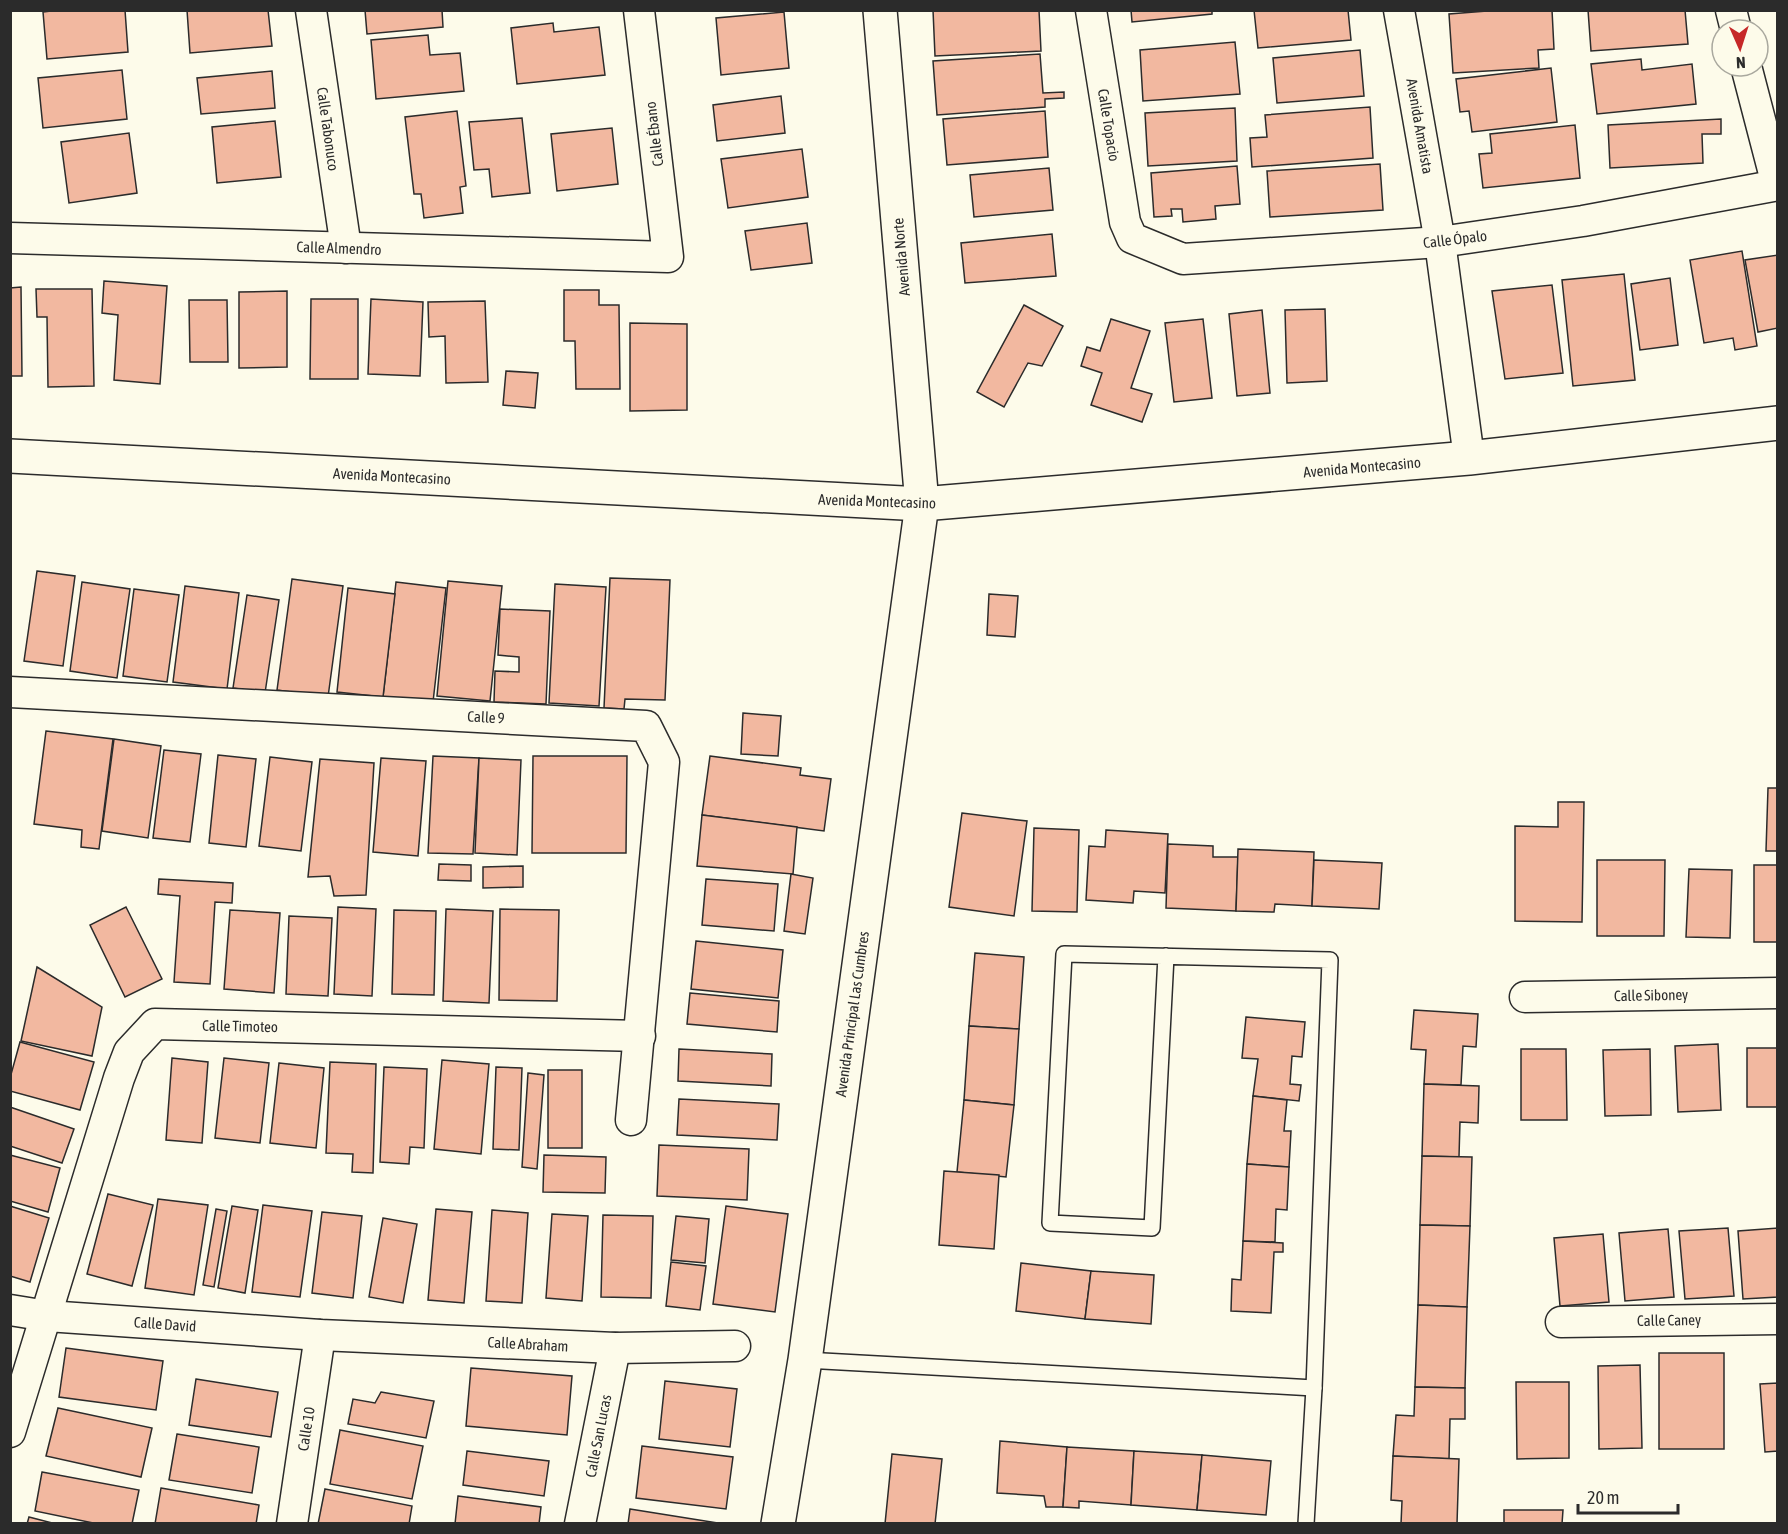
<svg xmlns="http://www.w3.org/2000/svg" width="1788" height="1534" viewBox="0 0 1788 1534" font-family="'Asap Condensed',sans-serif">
<rect width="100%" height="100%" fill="#fdfbea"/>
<g fill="#f2b8a0" stroke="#2b2b2b" stroke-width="1.5">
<path d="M59,10H125L128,52L47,59L43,12Z"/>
<path d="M187,10H268L272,46L190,53Z"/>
<path d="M365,10H442L443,27L367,34Z"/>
<path d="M933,10H1039L1041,51L935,56Z"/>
<path d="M1131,10H1212V14L1132,22Z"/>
<path d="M1254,10H1348L1351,40L1258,48Z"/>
<path d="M1500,10H1552L1554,49L1538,50L1539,68L1453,73L1449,14Z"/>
<path d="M1588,10H1685L1688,44L1591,51Z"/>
<path d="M784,12L789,68L721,75L716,18Z"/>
<path d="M553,23L554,32L599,27L605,75L517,84L511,28Z"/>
<path d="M428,35L430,55L460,53L464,91L376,99L371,40Z"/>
<path d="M1235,42L1240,94L1143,101L1140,50Z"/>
<path d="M1360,50L1364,96L1277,103L1273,58Z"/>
<path d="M1040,54L1043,93L1064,92V98L1045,99V107L937,115L933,61Z"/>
<path d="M1641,59L1642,70L1692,64L1696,104L1597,114L1591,64Z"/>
<path d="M1551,68L1557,122L1472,132L1469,111L1460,112L1456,79Z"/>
<path d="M122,70L127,119L43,128L38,78Z"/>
<path d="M272,71L275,108L201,114L197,78Z"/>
<path d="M781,96L785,133L717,141L713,105Z"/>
<path d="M1370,107L1373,158L1252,167L1250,138L1267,137L1265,115Z"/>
<path d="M1235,108L1237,161L1148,166L1145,113Z"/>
<path d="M457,111L466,186L460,187L463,213L424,218L421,194H414L405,117Z"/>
<path d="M1045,111L1048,157L947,165L943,119Z"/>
<path d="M522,118L530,193L492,197L489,169L474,170L469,122Z"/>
<path d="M1721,119V134H1702L1703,163L1610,168L1608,125Z"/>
<path d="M275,121L281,177L217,183L212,127Z"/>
<path d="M1575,125L1580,178L1483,188L1479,154L1492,153L1490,134Z"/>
<path d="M612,128L618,184L557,191L551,134Z"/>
<path d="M129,133L137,193L69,203L61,142Z"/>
<path d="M802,149L808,197L728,208L721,159Z"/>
<path d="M1380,164L1383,210L1270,217L1267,171Z"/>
<path d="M1237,166L1240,204L1215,206L1216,219L1183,222L1182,209H1171L1172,216L1154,217L1151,173Z"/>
<path d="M1049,168L1053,210L974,217L970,175Z"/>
<path d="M807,223L812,263L751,270L745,231Z"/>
<path d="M1052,234L1056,276L965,283L961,243Z"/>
<path d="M1742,251L1757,346L1735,350L1733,338L1704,343L1690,260Z"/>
<path d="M1778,255V328L1758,332L1745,260Z"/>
<path d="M1624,274L1635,380L1573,386L1562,280Z"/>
<path d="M1670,278L1678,345L1640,350L1631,284Z"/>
<path d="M104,281L167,286L160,384L114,380L118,315L102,313Z"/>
<path d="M1552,285L1563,373L1505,379L1492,291Z"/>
<path d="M21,287L22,376H10V288Z"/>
<path d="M36,289H92L94,386L48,387L47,317H37Z"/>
<path d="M564,290H599V305H619L620,389H576L575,341H564Z"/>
<path d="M287,291V367L239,368V292Z"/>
<path d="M311,299H358V379H310Z"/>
<path d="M371,299L423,302L420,376L368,374Z"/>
<path d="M189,300H227L228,362H190Z"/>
<path d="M485,301L488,382L446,383L445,336L429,337L428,302Z"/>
<path d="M1024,305L1063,326L1042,366L1028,363L1004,407L977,392Z"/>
<path d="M1325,309L1327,381L1287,383L1285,310Z"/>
<path d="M1262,310L1270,393L1237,396L1229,314Z"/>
<path d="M1111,319L1150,331L1131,388L1152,394L1142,422L1091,405L1102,373L1081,366L1087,347L1100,351Z"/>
<path d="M1203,319L1212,398L1174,402L1165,323Z"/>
<path d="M630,323L687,324V410L630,411Z"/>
<path d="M506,371L538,373L535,408L503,405Z"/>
<path d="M37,571L75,576L63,666L24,661Z"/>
<path d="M610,578L670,580L665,700L625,699L624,709L604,708Z"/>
<path d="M292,579L343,586L328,697L277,690Z"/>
<path d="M448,581L502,586L490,701L437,696Z"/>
<path d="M82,582L130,589L117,678L70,671Z"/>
<path d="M396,582L446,588L433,702L383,697Z"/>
<path d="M555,584L606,587L599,706L549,703Z"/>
<path d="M185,586L239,593L227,689L173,682Z"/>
<path d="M348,588L395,594L383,697L337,692Z"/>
<path d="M134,589L179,595L167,682L123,676Z"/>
<path d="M989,594L1018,596L1015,637L987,635Z"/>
<path d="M247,595L279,600L265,693L233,688Z"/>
<path d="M500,609L550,611L546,704L494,702L495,671L519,672V657L498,655Z"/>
<path d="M743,713L781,716L778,756L741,754Z"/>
<path d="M46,731L113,739L99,849L81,847L82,830L34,824Z"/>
<path d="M114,739L161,746L148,838L102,831Z"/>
<path d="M164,750L201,754L190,842L153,838Z"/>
<path d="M218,755L256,759L246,847L209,843Z"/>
<path d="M433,756L479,758L473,854L428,853Z"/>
<path d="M533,756H627L626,853H532Z"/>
<path d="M710,756L801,768L800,775L831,779L824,831L702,815Z"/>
<path d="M270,757L312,762L301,851L259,846Z"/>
<path d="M381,758L426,761L418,856L373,852Z"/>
<path d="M479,758L521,760L517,855L475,853Z"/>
<path d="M320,759L374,763L366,895L334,896L330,876L308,877Z"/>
<path d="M1768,788H1778V851H1766Z"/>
<path d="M1558,802H1584L1582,922L1515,921V826L1558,827Z"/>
<path d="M962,813L1027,821L1014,916L949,907Z"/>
<path d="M702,815L797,827L793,874L697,866Z"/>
<path d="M1034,828L1079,830L1077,912L1032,911Z"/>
<path d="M1106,830L1168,834L1165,893L1134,891L1133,903L1086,900L1089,846L1105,847Z"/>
<path d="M1168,844L1213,846V857H1238L1236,911L1166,908Z"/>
<path d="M1238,849L1314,852L1312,906L1275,904L1274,912L1236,911Z"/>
<path d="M1314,860L1382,863L1379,909L1312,906Z"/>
<path d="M1597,860H1665L1664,936H1597Z"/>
<path d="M439,864L471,865V881L438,880Z"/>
<rect x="1754" y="865" width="24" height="77"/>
<path d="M523,866V887L483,888V867Z"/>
<path d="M1689,869L1732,870L1730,938L1686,937Z"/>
<path d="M791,874L813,878L805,934L784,931Z"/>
<path d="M159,879L233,883L232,903L215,902L210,984L174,982L180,896L158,894Z"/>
<path d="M706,879L778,884L774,931L702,925Z"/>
<path d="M126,907L162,979L125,997L90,925Z"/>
<path d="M338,907L376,909L372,996L334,994Z"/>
<path d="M446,909L493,911L489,1003L443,1001Z"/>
<path d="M500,909L559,910L557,1001L499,1000Z"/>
<path d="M230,910L280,913L274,993L224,989Z"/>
<path d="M394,910L436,911L434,995L392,994Z"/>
<path d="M289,916L332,918L328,996L286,994Z"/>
<path d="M696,941L783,950L778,998L691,989Z"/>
<path d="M975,953L1024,957L1019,1029L969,1026Z"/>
<path d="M37,967L102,1007L92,1056L21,1041Z"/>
<path d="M690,993L779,1001L777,1032L687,1024Z"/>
<path d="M1414,1010L1478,1014L1476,1047L1463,1046L1461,1085L1424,1084L1426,1050L1411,1049Z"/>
<path d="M1246,1017L1305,1022L1302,1057L1292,1056L1290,1084L1301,1085L1299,1101L1253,1096L1258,1059L1242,1058Z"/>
<path d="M969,1026L1019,1029L1014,1105L964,1100Z"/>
<path d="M20,1042L94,1062L80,1110L10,1091V1078Z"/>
<path d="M1718,1044L1721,1110L1678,1112L1675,1046Z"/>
<rect x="1747" y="1048" width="31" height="59"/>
<path d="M679,1049L772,1054L771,1086L678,1081Z"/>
<path d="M1521,1049H1566L1567,1120H1521Z"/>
<path d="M1650,1049L1651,1115L1605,1116L1603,1050Z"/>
<path d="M172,1058L208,1062L202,1143L166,1140Z"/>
<path d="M224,1058L269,1063L260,1143L215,1138Z"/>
<path d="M442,1060L489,1064L481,1154L434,1149Z"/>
<path d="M330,1062L376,1064L373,1173L352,1172L353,1154L326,1153Z"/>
<path d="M279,1063L324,1068L316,1148L270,1143Z"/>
<path d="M384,1067L427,1069L424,1148L410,1147L409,1164L380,1162Z"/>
<path d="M496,1067L522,1068L519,1150L493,1149Z"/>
<rect x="548" y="1070" width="34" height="78"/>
<path d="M528,1073L544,1075L537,1169L522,1167Z"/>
<path d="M1424,1084L1479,1086L1478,1123L1460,1122L1459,1157L1422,1156Z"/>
<path d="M1253,1096L1287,1100L1284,1131H1291L1289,1167L1247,1164Z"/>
<path d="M679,1099L779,1104L777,1140L677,1135Z"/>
<path d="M964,1100L1014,1105L1006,1177L957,1172Z"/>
<path d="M10,1107L74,1129L62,1163L10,1146Z"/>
<path d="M659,1145L749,1149L747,1200L657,1196Z"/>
<path d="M10,1155L60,1168L48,1212L10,1201Z"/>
<path d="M544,1155L606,1157L605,1193L543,1192Z"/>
<path d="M1422,1156L1472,1157L1470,1226L1420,1225Z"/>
<path d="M1247,1164L1289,1167L1287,1210L1276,1209L1275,1242L1243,1241Z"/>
<path d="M944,1171L999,1175L994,1249L939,1245Z"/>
<path d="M108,1194L153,1205L132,1286L87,1274Z"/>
<path d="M158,1199L208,1205L194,1295L145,1288Z"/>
<path d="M263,1205L312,1211L300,1297L252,1292Z"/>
<path d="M10,1206L49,1218L30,1282L10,1276Z"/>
<path d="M232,1206L258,1210L245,1293L218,1288Z"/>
<path d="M726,1206L788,1214L775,1312L713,1304Z"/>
<path d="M216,1209L227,1211L214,1287L203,1285Z"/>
<path d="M436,1209L472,1212L464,1303L428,1300Z"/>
<path d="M492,1210L528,1213L522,1303L486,1301Z"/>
<path d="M322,1212L362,1216L353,1298L312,1293Z"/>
<path d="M552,1214L588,1216L582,1301L546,1298Z"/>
<path d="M603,1215L653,1216L651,1298L601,1297Z"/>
<path d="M676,1216L709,1219L705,1263L671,1260Z"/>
<path d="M383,1218L417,1224L403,1303L369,1297Z"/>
<path d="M1420,1225L1470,1226L1467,1307L1418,1305Z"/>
<path d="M1728,1228L1734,1296L1685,1299L1679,1231Z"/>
<path d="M1778,1228V1297L1743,1299L1738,1231Z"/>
<path d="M1668,1229L1674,1297L1625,1301L1619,1233Z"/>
<path d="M1603,1234L1609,1302L1560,1306L1554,1238Z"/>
<path d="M1243,1241L1283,1243V1252H1274L1271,1313L1231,1311L1232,1279L1241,1280Z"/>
<path d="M671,1262L706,1266L700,1310L666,1306Z"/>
<path d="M1021,1263L1091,1271L1085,1319L1016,1311Z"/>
<path d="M1091,1271L1154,1275L1151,1324L1085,1319Z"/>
<path d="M1418,1305L1467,1307L1465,1388L1415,1387Z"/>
<path d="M66,1348L163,1361L156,1410L59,1397Z"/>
<rect x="1659" y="1353" width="65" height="96"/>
<path d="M1640,1365L1642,1448L1599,1449L1598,1366Z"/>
<path d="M471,1368L572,1376L567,1435L466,1426Z"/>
<path d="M196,1379L278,1392L271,1437L189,1425Z"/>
<path d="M665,1381L737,1389L730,1447L659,1439Z"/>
<path d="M1516,1382H1569V1458L1517,1459Z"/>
<path d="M1778,1383V1451L1765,1452L1760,1384Z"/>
<path d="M1415,1387L1465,1388V1419H1450L1449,1459L1393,1456L1396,1415L1414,1416Z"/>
<path d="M381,1392L434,1401L426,1438L348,1424L353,1399L375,1403Z"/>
<path d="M58,1408L152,1428L141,1477L46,1456Z"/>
<path d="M340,1430L423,1446L412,1499L330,1484Z"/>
<path d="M177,1434L259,1447L252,1493L169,1480Z"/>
<path d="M1000,1441L1067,1447L1063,1507H1046L1044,1496L997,1493Z"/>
<path d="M642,1446L733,1457L726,1509L636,1498Z"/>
<path d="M1067,1447L1134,1451L1131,1505L1079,1501V1508L1063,1507Z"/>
<path d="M467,1451L549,1461L544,1496L463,1485Z"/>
<path d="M1134,1451L1202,1455L1197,1510L1131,1505Z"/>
<path d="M892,1454L942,1459L935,1524H885Z"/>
<path d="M1202,1455L1271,1461L1266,1515L1197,1510Z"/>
<path d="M1393,1456L1459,1459L1457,1524H1401L1402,1501L1391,1500Z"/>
<path d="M42,1472L139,1490L132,1524H98L35,1511Z"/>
<path d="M161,1488L259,1505L256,1524H155Z"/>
<path d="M325,1489L412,1506L409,1524H318Z"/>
<path d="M458,1496L541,1507L539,1524H455Z"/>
<path d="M630,1509L724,1524H628Z"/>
<path d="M1504,1510H1563L1562,1524H1504Z"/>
<path d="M29,1517L56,1524H27Z"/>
</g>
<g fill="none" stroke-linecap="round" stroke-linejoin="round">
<defs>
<g id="lane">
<path d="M1166,956L1152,1228L1050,1223L1064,954L1330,960L1314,1388L1306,1524"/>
<path d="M805,1360L1314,1388"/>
</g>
<g id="street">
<path d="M311,10L346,248"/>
<path d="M1091,10L1125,222L1132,238L1183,259L1440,242L1583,221L1778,185"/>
<path d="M1399,10L1440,242L1469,458"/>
<path d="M1731,10L1736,30"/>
<path d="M1746,66L1777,185"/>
<path d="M10,238L668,257L639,10"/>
<path d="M10,692L646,726L664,762L631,1120"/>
<path d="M1525,997L1778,993"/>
<path d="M10,1310L47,1316L320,1335L615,1348L735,1346"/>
<path d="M1561,1322L1778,1319"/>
<path d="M10,1432L119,1078L129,1052L155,1024L640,1036"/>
<path d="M292,1524L320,1335"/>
<path d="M580,1524L615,1348"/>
</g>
<g id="secondary">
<path d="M10,456L922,504L1469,458L1778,423"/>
<path d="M778,1524L805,1360L922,504L880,10"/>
</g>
</defs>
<use href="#lane" stroke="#2b2b2b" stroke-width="18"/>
<use href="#street" stroke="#2b2b2b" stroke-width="33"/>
<use href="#secondary" stroke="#2b2b2b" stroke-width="36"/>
<use href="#lane" stroke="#fdfbea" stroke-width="15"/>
<use href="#street" stroke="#fdfbea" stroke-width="30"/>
<use href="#secondary" stroke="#fdfbea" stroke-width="33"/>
</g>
<g text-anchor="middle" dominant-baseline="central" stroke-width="4.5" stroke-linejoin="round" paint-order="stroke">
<g font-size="15" fill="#2b2b2b" stroke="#fdfbea">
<text transform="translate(1109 125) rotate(81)">Calle Topacio</text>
<text transform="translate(1420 126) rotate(80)">Avenida Amatista</text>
<text transform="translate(328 129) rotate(82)">Calle Tabonuco</text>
<text transform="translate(654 134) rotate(-97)">Calle Ébano</text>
<text transform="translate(1455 239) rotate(-7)">Calle Ópalo</text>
<text transform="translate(339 248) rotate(2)">Calle Almendro</text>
<text transform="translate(901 257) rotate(-95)">Avenida Norte</text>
<text transform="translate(1362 467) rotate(-5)">Avenida Montecasino</text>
<text transform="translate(392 476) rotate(3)">Avenida Montecasino</text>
<text transform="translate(877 501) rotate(2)">Avenida Montecasino</text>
<text transform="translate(486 717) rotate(3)">Calle 9</text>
<text transform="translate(1651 995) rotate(-1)">Calle Siboney</text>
<text transform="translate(852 1014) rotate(-82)">Avenida Principal Las Cumbres</text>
<text transform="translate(240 1026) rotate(1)">Calle Timoteo</text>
<text transform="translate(1669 1320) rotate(-1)">Calle Caney</text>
<text transform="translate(165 1324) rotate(4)">Calle David</text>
<text transform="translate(528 1344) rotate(3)">Calle Abraham</text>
<text transform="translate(306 1429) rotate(-81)">Calle 10</text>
<text transform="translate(598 1436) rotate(-79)">Calle San Lucas</text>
</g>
</g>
<rect width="1788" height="1534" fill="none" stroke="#2b2b2b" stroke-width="24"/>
<g transform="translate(1740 48) rotate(177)"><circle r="28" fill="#fdfbea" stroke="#a9a89e" stroke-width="1.5"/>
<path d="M0-4.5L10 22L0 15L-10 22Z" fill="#c62828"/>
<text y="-9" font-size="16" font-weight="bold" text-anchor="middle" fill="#2b2b2b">N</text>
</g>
<path d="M1578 1504v9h100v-9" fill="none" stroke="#2b2b2b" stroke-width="3"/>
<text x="1587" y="1504" font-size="18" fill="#2b2b2b" stroke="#fdfbea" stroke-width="4.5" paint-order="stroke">20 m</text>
</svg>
